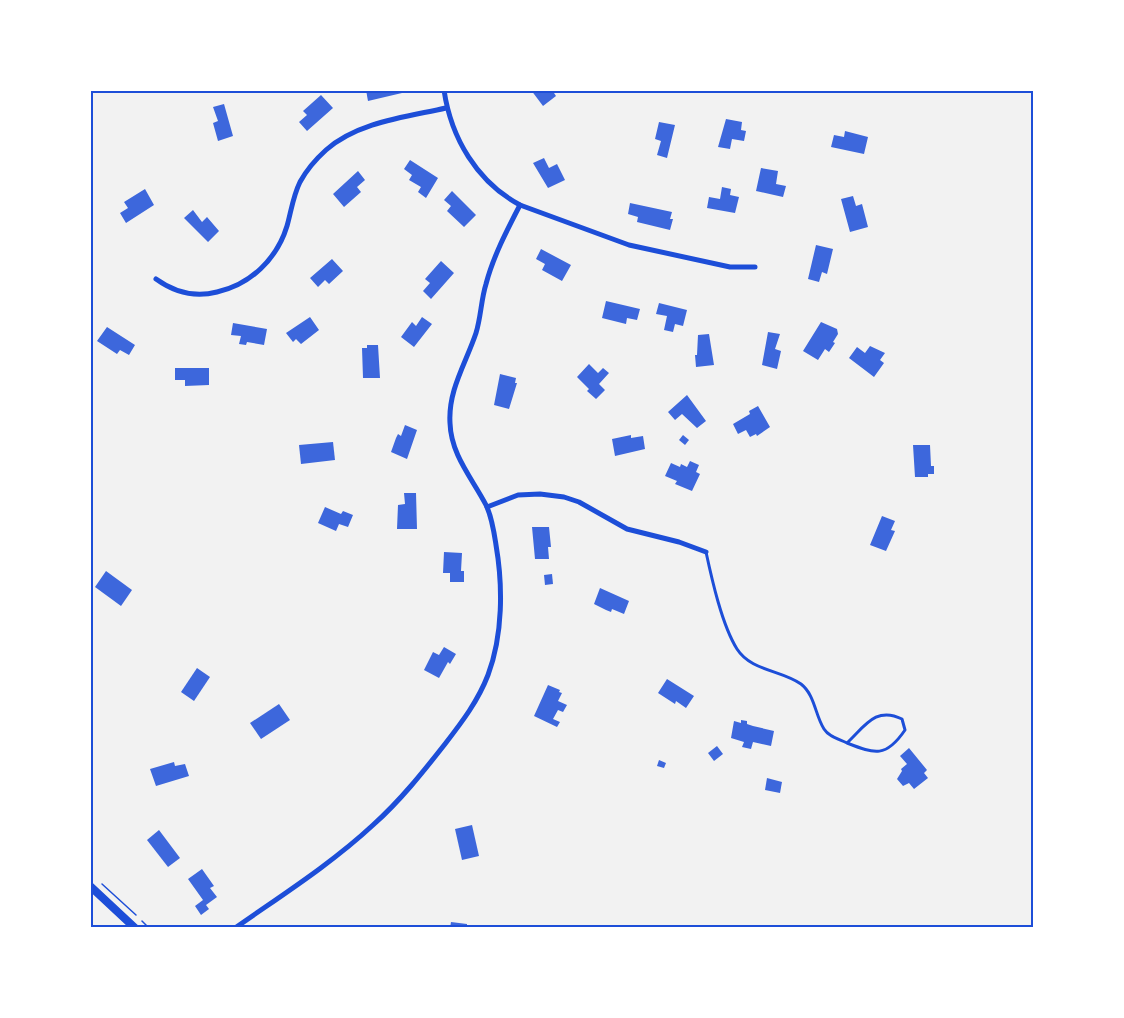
<svg xmlns="http://www.w3.org/2000/svg" width="1124" height="1018" viewBox="0 0 1124 1018" font-family="Rubik,sans-serif">
<rect width="100%" height="100%" fill="#f2f2f2"/>
<g fill="#3d67dc">
<path d="M366,90H401L402,93L368,101Z"/>
<path d="M531,90H552L556,96L543,106Z"/>
<path d="M321,95L333,108L307,131L299,122L307,115L303,111Z"/>
<path d="M224,104L233,136L218,141L213,123L218,121L213,107Z"/>
<path d="M726,119L742,122L741,130L746,131L744,141L732,139L730,149L718,147Z"/>
<path d="M659,122L675,125L667,158L657,155L661,141L655,139Z"/>
<path d="M845,131L868,137L864,154L831,147L834,135L844,137Z"/>
<path d="M544,158L549,168L557,164L565,180L548,188L533,163Z"/>
<path d="M410,160L438,178L426,198L418,192L421,187L409,180L412,175L404,169Z"/>
<path d="M761,168L778,171L776,184L786,186L783,197L756,191Z"/>
<path d="M358,171L365,180L357,187L361,192L344,207L333,194Z"/>
<path d="M722,187L731,189L730,195L739,197L735,213L707,208L709,197L720,199Z"/>
<path d="M145,189L154,205L126,223L120,213L128,208L124,202Z"/>
<path d="M452,191L476,215L464,227L447,211L451,206L444,200Z"/>
<path d="M853,196L856,206L862,204L868,227L850,232L841,199Z"/>
<path d="M630,203L672,212L670,219H673L670,230L637,222L638,217L628,214Z"/>
<path d="M193,210L202,222L207,217L219,231L208,242L184,218Z"/>
<path d="M816,245L833,249L827,274L822,272L819,282L808,279Z"/>
<path d="M541,249L571,265L562,281L542,270L545,264L536,259Z"/>
<path d="M332,259L343,271L329,284L325,280L318,287L310,278Z"/>
<path d="M441,261L454,273L431,299L423,291L430,283L425,279Z"/>
<path d="M606,301L640,309L637,320L627,318L626,324L602,318Z"/>
<path d="M659,303L687,310L683,326L675,324L673,332L664,330L667,316L656,314Z"/>
<path d="M310,317L319,330L301,344L296,339L293,342L286,333Z"/>
<path d="M422,317L432,324L414,347L401,337L412,322L416,326Z"/>
<path d="M821,322L837,329L838,334L833,342L835,343L829,352L825,349L818,360L803,351Z"/>
<path d="M233,323L267,329L264,345L247,342L246,345L239,344L241,336L231,335Z"/>
<path d="M107,327L135,345L129,355L120,350L117,354L97,341Z"/>
<path d="M768,332L780,334L775,349L781,351L777,369L762,365Z"/>
<path d="M709,334L714,365L696,367L695,355H697L698,335Z"/>
<path d="M367,345H378L380,378H363L362,348H367Z"/>
<path d="M870,346L885,353L880,360L884,363L874,377L849,358L857,347L865,353Z"/>
<path d="M589,364L598,373L603,368L609,373L599,384L605,390L596,399L587,391L589,389L577,377Z"/>
<path d="M175,368H209V385L185,386V380H175Z"/>
<path d="M500,374L516,378L515,383H517L509,409L494,405Z"/>
<path d="M687,395L706,421L697,428L682,414L675,420L668,412Z"/>
<path d="M758,406L770,427L757,436L756,434L750,437L746,430L738,434L733,424L750,414L749,411Z"/>
<path d="M405,425L417,430L407,459L391,452L396,438L398,434L401,436Z"/>
<path d="M631,435V438L643,436L645,449L615,456L612,439Z"/>
<path d="M683,435L689,440L685,445L679,440Z"/>
<path d="M333,442L335,460L301,464L299,445Z"/>
<path d="M913,445H930L931,466H934V474H928V477H915Z"/>
<path d="M690,461L699,465L696,472L700,474L692,491L675,484L677,481L665,476L671,463L680,467L681,464L687,467Z"/>
<path d="M404,493H416L417,529H397L398,505L405,504Z"/>
<path d="M325,507L341,514L343,511L353,515L348,527L339,524L336,531L318,523Z"/>
<path d="M882,516L895,521L891,530L895,531L886,551L870,545Z"/>
<path d="M532,527H549L551,547H548L549,559H535Z"/>
<path d="M444,552L462,553L461,571H464V582H450V573H443Z"/>
<path d="M106,571L132,590L121,606L95,587Z"/>
<path d="M552,574L553,584L545,585L544,575Z"/>
<path d="M600,588L629,601L624,614L612,609L611,612L606,610L594,604Z"/>
<path d="M444,647L456,654L450,664L448,662L439,678L424,670L433,652L439,655Z"/>
<path d="M197,668L210,677L194,701L181,692Z"/>
<path d="M667,679L694,696L686,708L676,701L675,704L658,693Z"/>
<path d="M548,685L560,690L559,692L562,693L558,701L567,705L563,712L558,710L553,719L560,722L557,727L534,716Z"/>
<path d="M279,704L290,720L261,739L250,723Z"/>
<path d="M741,720L747,721V724L753,726L774,731L771,746L753,742L751,749L742,747L744,742L731,738L734,721L741,723Z"/>
<path d="M717,746L723,754L714,761L708,753Z"/>
<path d="M909,748L927,770L924,773L928,778L914,789L909,783L903,786L897,779L902,771L901,769L907,764L900,756Z"/>
<path d="M659,760L666,763L664,768L657,766Z"/>
<path d="M174,762L175,766L185,764L189,776L156,786L150,769Z"/>
<path d="M767,778L782,782L780,793L765,790Z"/>
<path d="M472,825L479,856L462,860L455,829Z"/>
<path d="M159,830L180,858L168,867L147,840Z"/>
<path d="M202,869L214,886L210,888L217,897L206,905L209,909L201,915L195,906L203,900L188,879Z"/>
<path d="M451,922L467,924V928H450Z"/>
</g>
<g fill="none" stroke-linecap="round" stroke-linejoin="round">
<g stroke="#1d4ed8" stroke-width="1.5">
<path d="M102,884L136,915"/>
<path d="M142,921L149,928"/>
</g>
<path stroke="#1d4ed8" stroke-width="3" d="M706,552C712,580 722,625 737,649C751,671 781,670 801,684C815,695 815,715 824,729C829,737 839,739 847,743C875,754 886,758 905,730L902,719C876,706 865,726 847,743"/>
<g stroke="#1d4ed8" stroke-width="5">
<path d="M444,90C451,138 477,182 520,205L629,245L730,267H755"/>
<path d="M156,279C174,292 194,298 217,292C250,285 277,259 287,226C291,212 293,196 300,182C306,171 316,159 326,150C358,122 406,117 446,108"/>
<path d="M487,507L518,495L540,494L564,497L579,502L627,529L679,542L706,552"/>
<path d="M235,928C282,895 331,864 373,825C400,801 423,772 445,744C462,722 478,701 488,675C503,635 503,586 496,545C494,532 492,517 486,505C472,478 451,455 450,423C448,390 466,363 476,333C481,317 481,300 486,284C493,257 507,230 520,205"/>
</g>
<path stroke="#1d4ed8" stroke-width="8" d="M90,886L135,928"/>
</g>
<rect width="1124" height="1018" fill="none" stroke="#ffffff" stroke-width="183"/>
<rect x="92" y="92" width="940" height="834" fill="none" stroke="#1d4ed8" stroke-width="2"/>
</svg>
